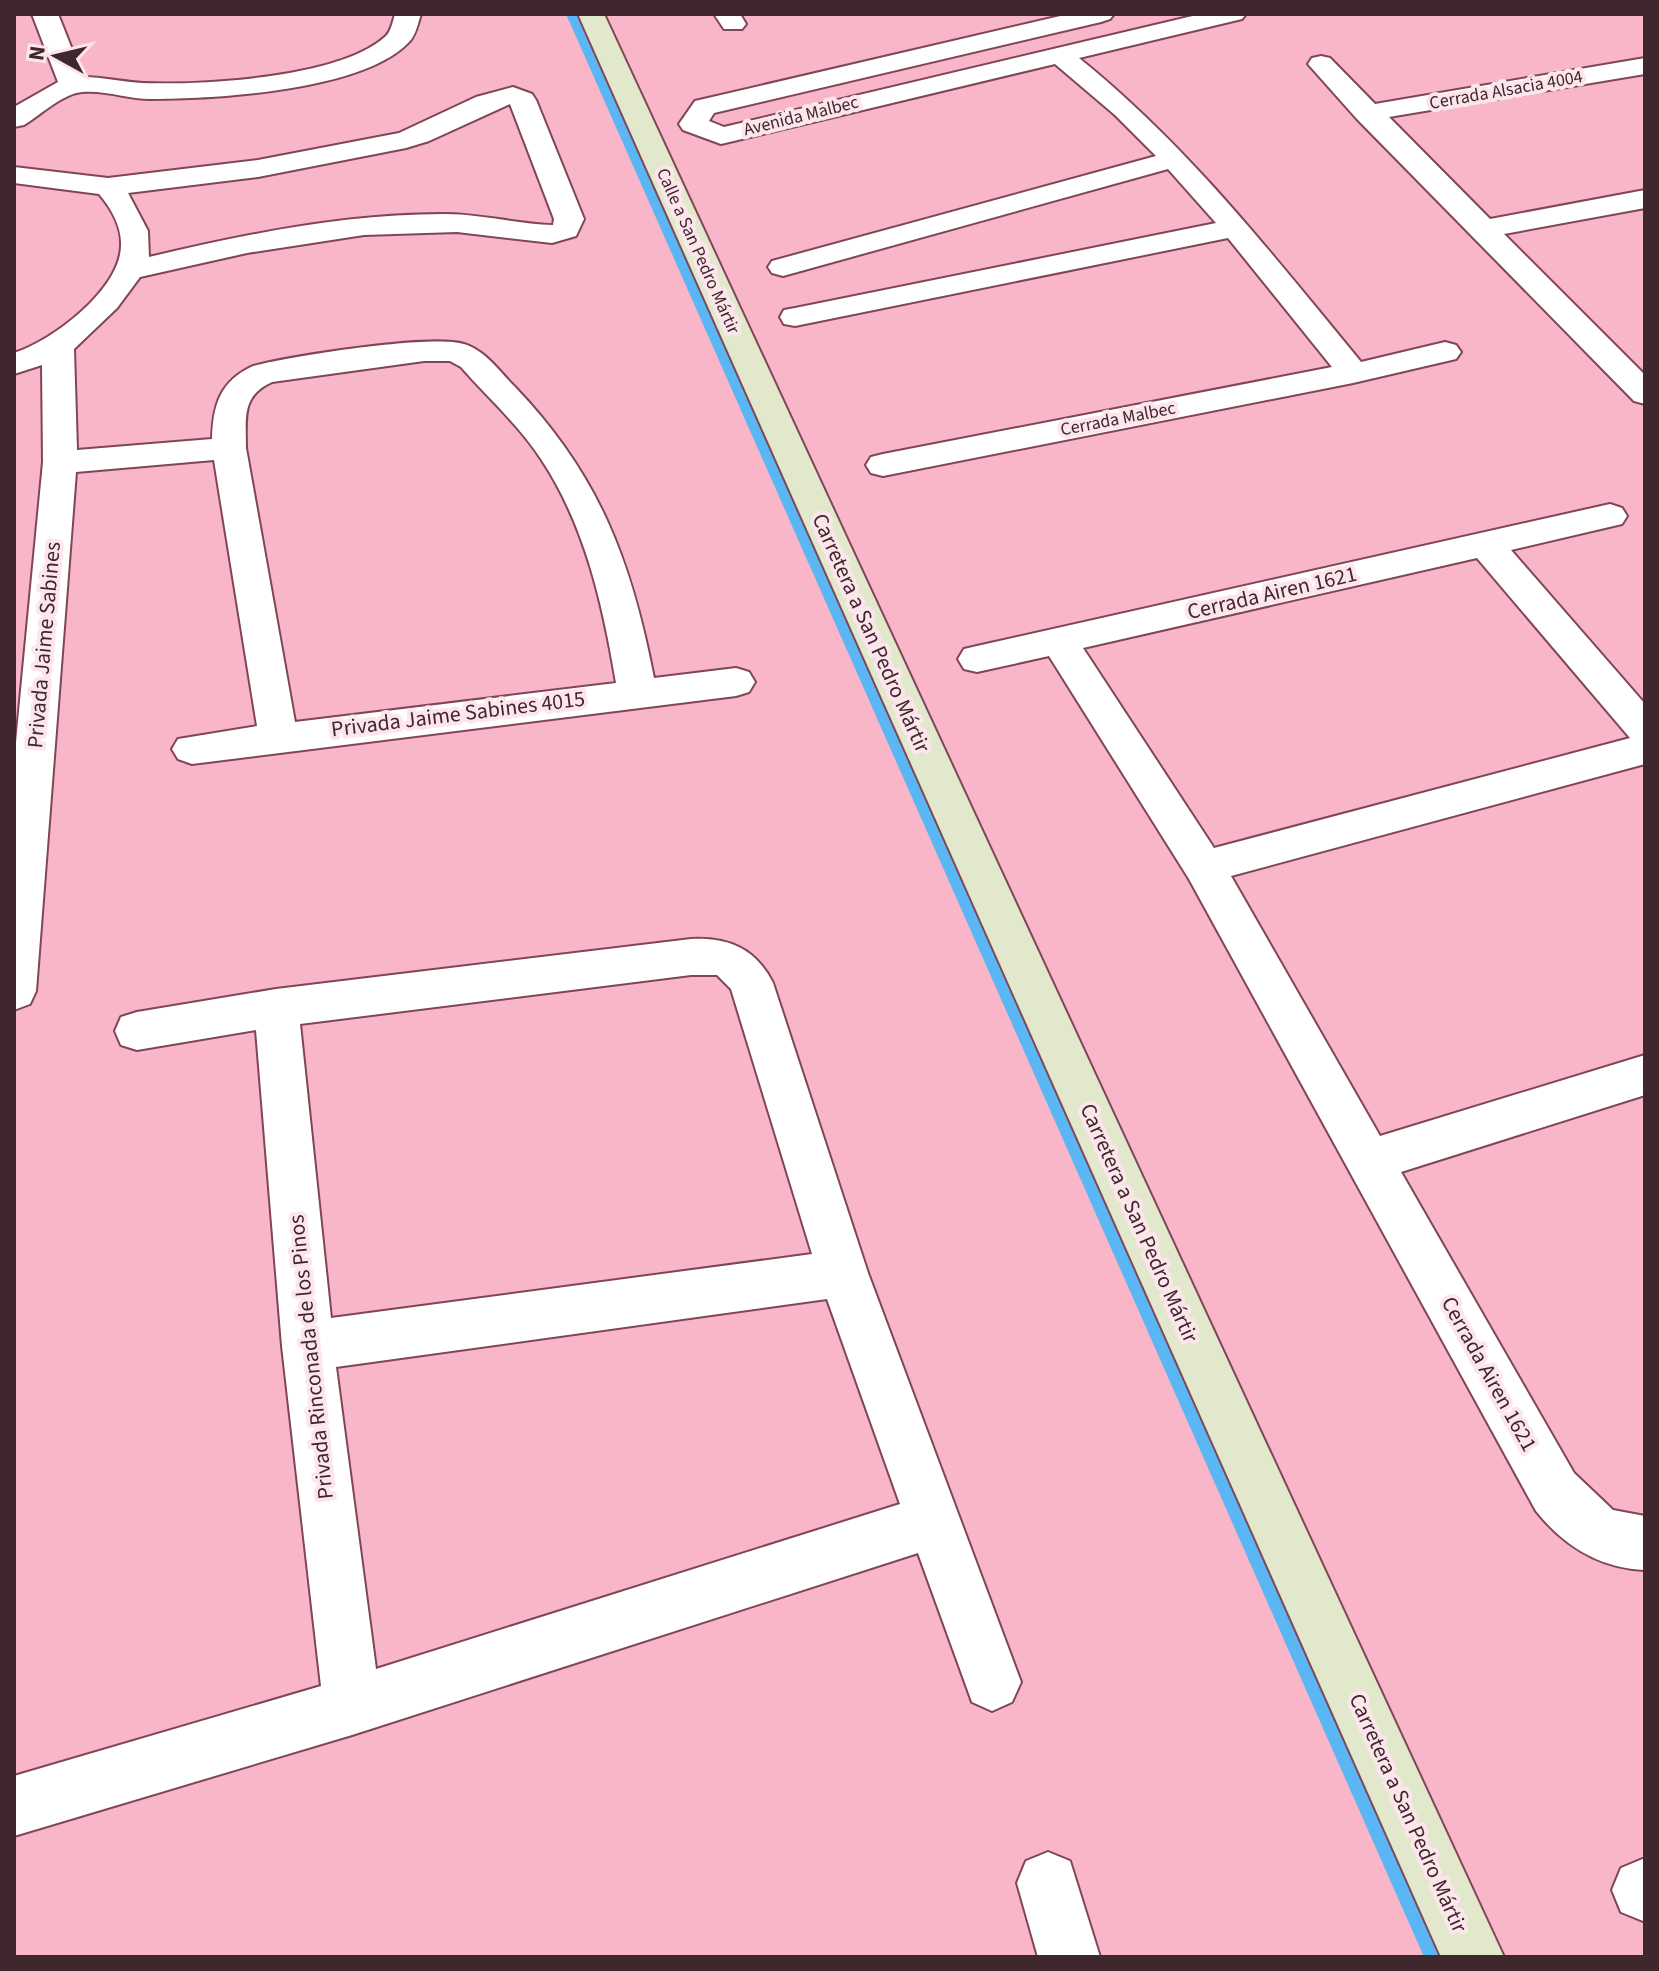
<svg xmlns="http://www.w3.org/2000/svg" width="1659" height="1971" viewBox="0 0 1659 1971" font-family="'Source Sans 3',sans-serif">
<rect width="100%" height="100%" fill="#f9b6c9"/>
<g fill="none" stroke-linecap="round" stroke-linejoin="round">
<path fill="#5bb7f4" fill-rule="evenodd" d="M566,14H576L1447,1957H1424Z"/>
<defs>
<g id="street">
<path d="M32,14H58L83,77C103,77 123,82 143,83C204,85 341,78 386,36C391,31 393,21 395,14H421C418,23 416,35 409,42C363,91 215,99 150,99C127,99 99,88 76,93C58,98 40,115 24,125L14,127V107L58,82Z"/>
<path d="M714,14H740L746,24L742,29H724Z"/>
<path d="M1069,14H1114L1110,19L1101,22L714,113L709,121L724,127L1201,14H1246L1242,19L1079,58C1188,146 1272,254 1361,362L1445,342L1456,345L1461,352L1456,359L1353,383L883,476L871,473L866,465L871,457L883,454L1332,367L1228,238L795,326L784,324L780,317L784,310L795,308L1216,223L1168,169L783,276L772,273L768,267L772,261L1156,156L1115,115L1055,64L721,144L683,130L679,124L695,101Z"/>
<path d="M1321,56L1330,58L1375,104L1645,58V74L1389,117L1490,219L1645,190V208L1504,234L1645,375V404L1634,401L1357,119L1308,64L1312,58Z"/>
<path d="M513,87L532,94L536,100L584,219L576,236L552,243L457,232L364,235L247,253L140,277L117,308L74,349L77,450L212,439C213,405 220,381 253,366C291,356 431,334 464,344C486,351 499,371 515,387C599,475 631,560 654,678L736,668L749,672L755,682L749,692L736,696L192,764L178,759L172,749L178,739L257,726L214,460L76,472L36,991L30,1004L14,1010V763L43,462L42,365L14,374V353C52,341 120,290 121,246C122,227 111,208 99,194L14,183V167L108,178L258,160L399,133L476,97ZM510,104L554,219L553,225C517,224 481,214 444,214C344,214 246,234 149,257L148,231L128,193L258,177L406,148L429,141ZM424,361H450L461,367C487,397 519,425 541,459C585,525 603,605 616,683L295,722L246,448C246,418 241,396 272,382Z"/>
<path d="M1610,504L1622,508L1627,516L1622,524L1511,550L1645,704V764L1231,876L1380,1136L1645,1055V1095L1401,1172L1574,1473L1613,1510L1645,1516V1570C1599,1568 1564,1546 1536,1511L1189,879L1049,656L977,672L964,669L958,659L964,649L977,646ZM1477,558L1630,738L1214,848L1083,648Z"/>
<path d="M691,939C729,937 756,949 773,983L868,1273L1021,1682L1012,1702L992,1711L972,1702L918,1553L352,1735L14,1836V1776L321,1686L282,1346L256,1030L137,1050L121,1045L115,1031L121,1017L137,1012L276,989ZM691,975H717L731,989L812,1254L331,1318L300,1024ZM827,1299L900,1504L376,1669L336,1367Z"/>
<path d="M1048,1852L1070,1861L1100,1957H1038L1017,1883L1026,1861Z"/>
<path d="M1645,1858V1920L1643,1921L1621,1912L1612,1890L1621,1868Z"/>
</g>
<path id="secondary" d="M578,14H604L1504,1957H1441Z"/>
</defs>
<use href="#street" stroke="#7f4658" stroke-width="4"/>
<use href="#secondary" stroke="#7f4658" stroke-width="4"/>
<use href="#street" fill="#fff" fill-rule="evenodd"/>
<use href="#secondary" fill="#e1e8cb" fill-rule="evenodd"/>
</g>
<g text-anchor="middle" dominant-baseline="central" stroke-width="8" stroke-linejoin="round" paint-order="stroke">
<g font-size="18" fill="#40272e" stroke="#fce6ec">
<text transform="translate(1506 90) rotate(-10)">Cerrada Alsacia 4004</text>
<text transform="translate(801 116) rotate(-14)">Avenida Malbec</text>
<text transform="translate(698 251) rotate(66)">Calle a San Pedro Mártir</text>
<text transform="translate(1118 419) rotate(-11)">Cerrada Malbec</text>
</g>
<g font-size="22" fill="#40272e" stroke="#fce6ec">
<text transform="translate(1272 593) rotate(-13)">Cerrada Airen 1621</text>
<text transform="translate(871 633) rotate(66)">Carretera a San Pedro Mártir</text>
<text transform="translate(44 645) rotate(-85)">Privada Jaime Sabines</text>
<text transform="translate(458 714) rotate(-7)">Privada Jaime Sabines 4015</text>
<text transform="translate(1139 1223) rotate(66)">Carretera a San Pedro Mártir</text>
<text transform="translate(311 1357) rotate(-96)">Privada Rinconada de los Pinos</text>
<text transform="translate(1489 1374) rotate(61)">Cerrada Airen 1621</text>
<text transform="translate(1408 1813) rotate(66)">Carretera a San Pedro Mártir</text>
</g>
</g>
<rect width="1659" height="1971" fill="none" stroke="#40272e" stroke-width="32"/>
<g transform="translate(56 56) rotate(278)" stroke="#fce6ec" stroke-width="6" paint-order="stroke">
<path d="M0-6L14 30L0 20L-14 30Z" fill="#40272e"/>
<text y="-12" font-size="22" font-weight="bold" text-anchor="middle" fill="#40272e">N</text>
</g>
</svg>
